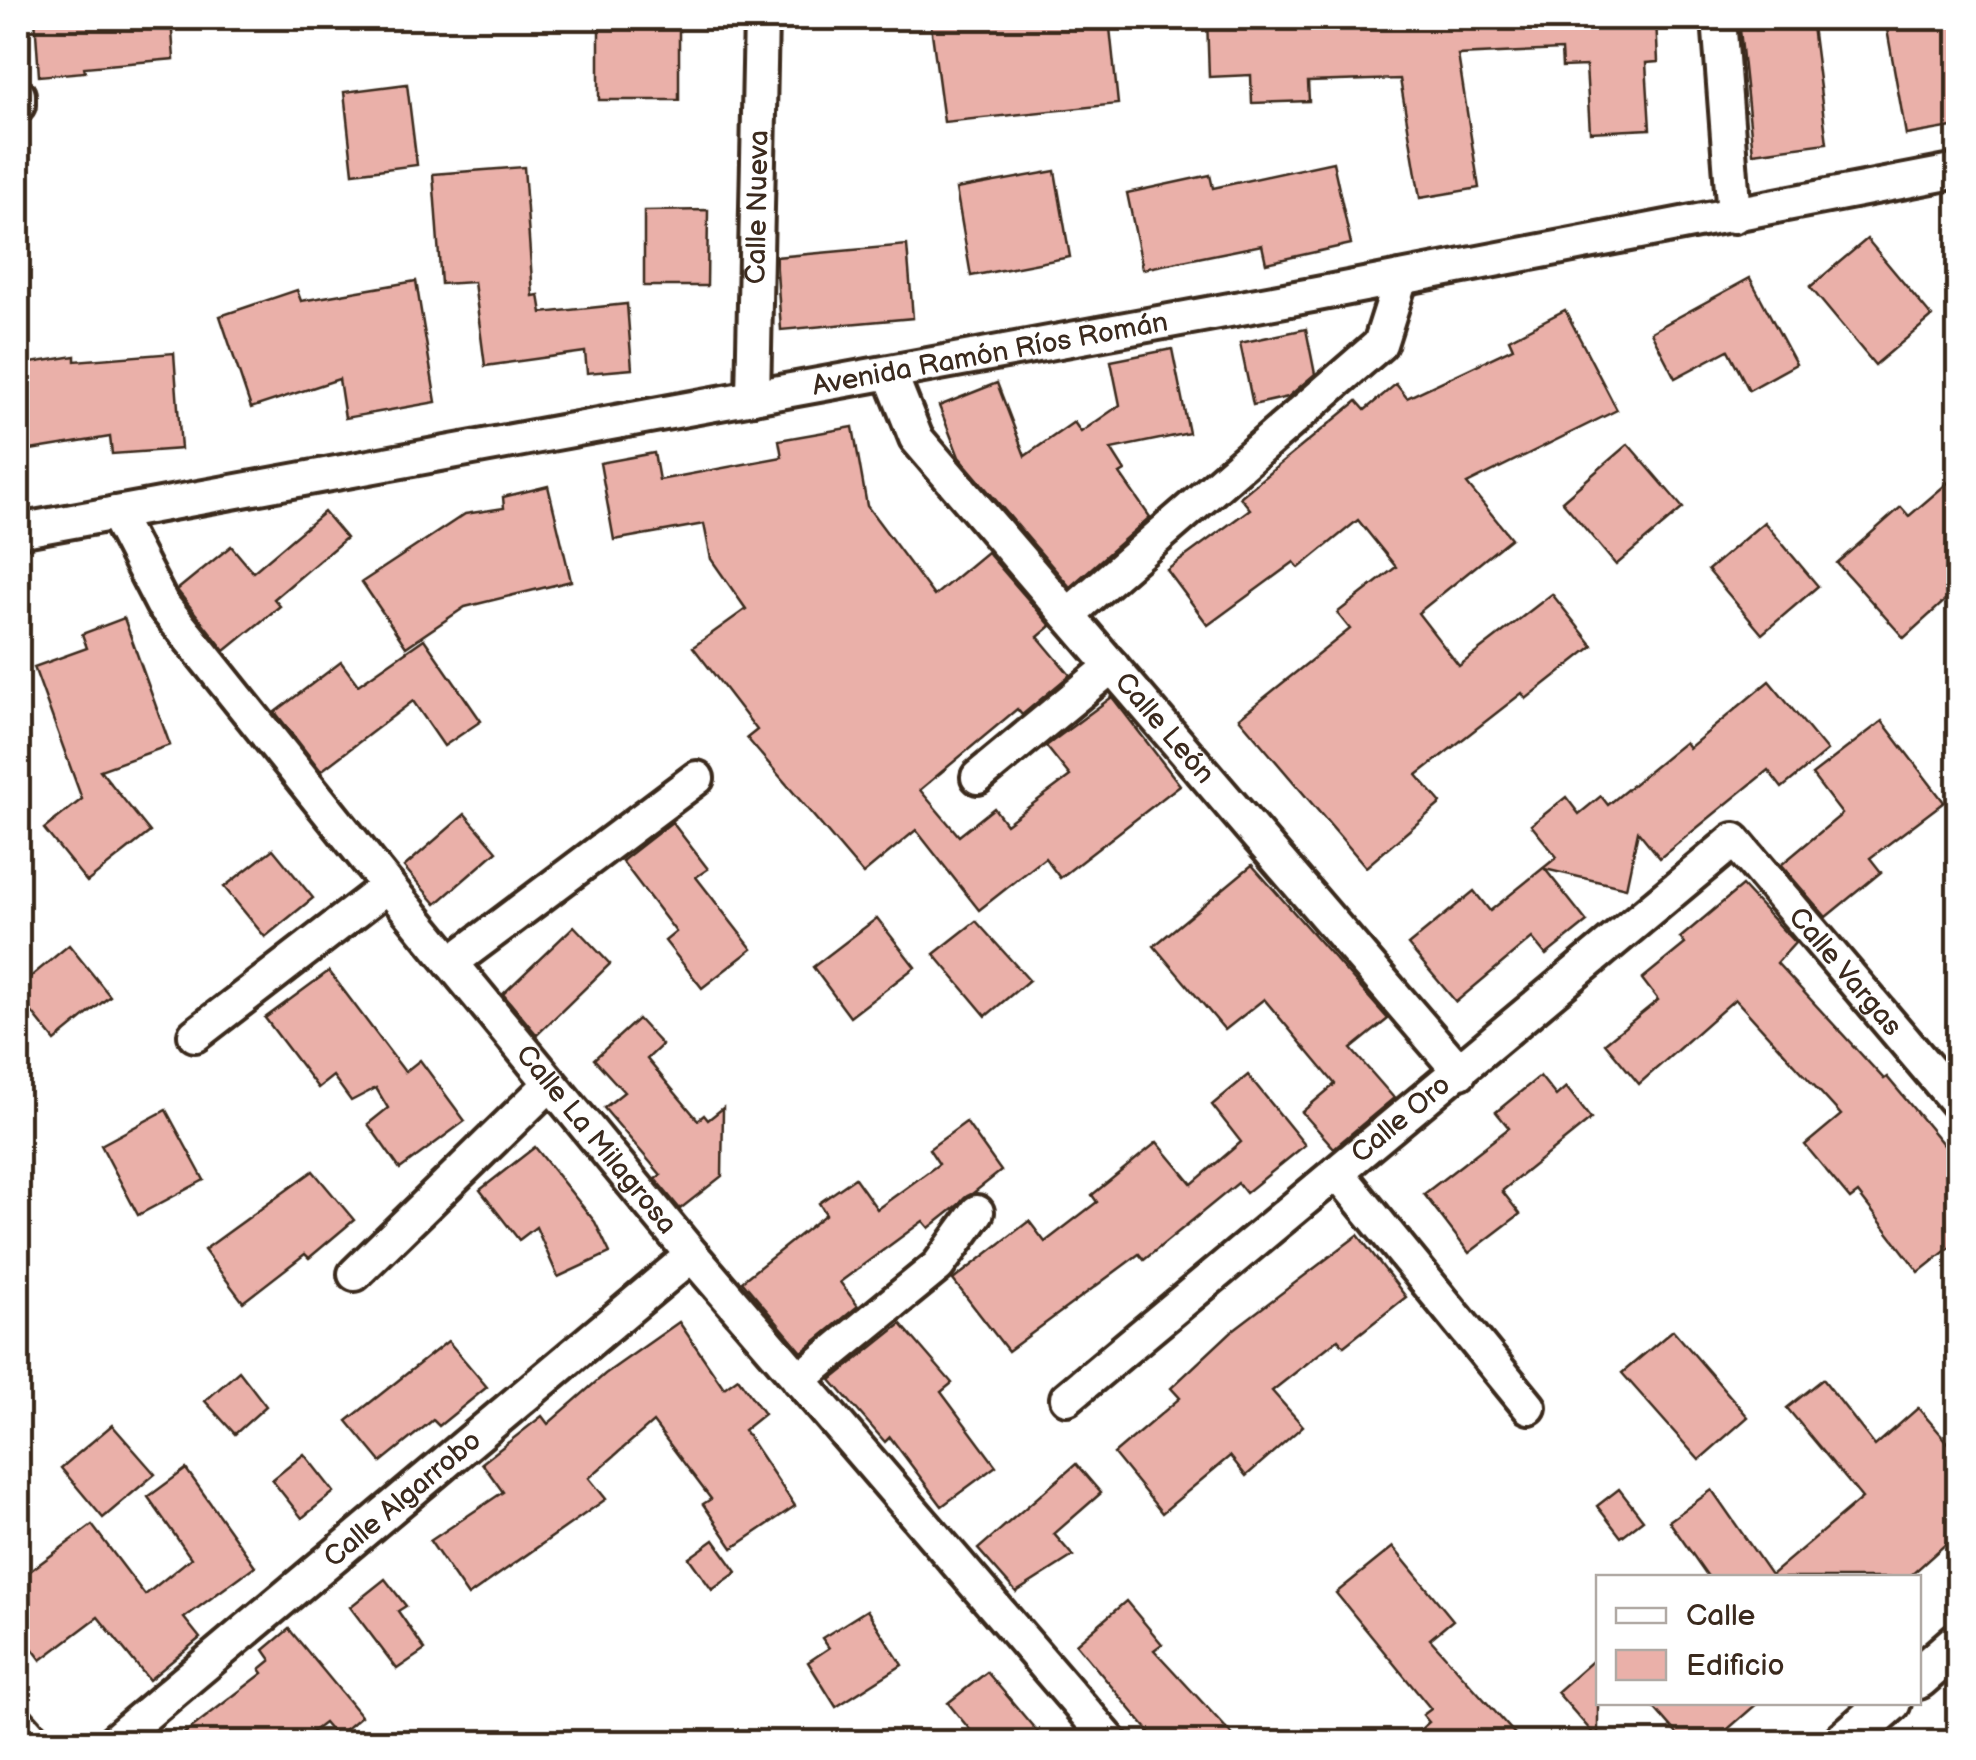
<svg xmlns="http://www.w3.org/2000/svg" width="1976" height="1760" viewBox="0 0 1976 1760" font-family="'Balsamiq Sans',sans-serif">
<rect width="100%" height="100%" fill="#fff"/>
<filter id="ink" filterUnits="userSpaceOnUse"><feTurbulence type="fractalNoise" baseFrequency=".01" numOctaves="2"/><feDisplacementMap in="SourceGraphic" scale="20" xChannelSelector="R" yChannelSelector="G"/><feConvolveMatrix kernelMatrix="1 2 1 2 8 2 1 2 1" color-interpolation-filters="sRGB"/></filter>
<g filter="url(#ink)">
<g fill="#eab0a9" stroke="#3b2a1e" stroke-width="2.5">
<path d="M35,18H171L174,59L84,67L85,72L39,76Z"/>
<path d="M930,18H1109L1118,104L944,122Z"/>
<path d="M1207,18H1656L1658,62L1646,63L1650,129L1590,132L1586,66L1562,67L1561,50L1458,55L1479,188L1420,198L1400,79L1308,82L1309,101L1252,103L1251,75L1209,77Z"/>
<path d="M1756,18H1811L1827,143L1753,153L1739,20Z"/>
<path d="M1885,18H1958V126L1906,135Z"/>
<path d="M679,25V100H599V26Z"/>
<path d="M407,84L417,165L353,173L344,92Z"/>
<path d="M1333,162L1351,244L1266,263L1262,245L1143,269L1127,193L1210,175L1213,188Z"/>
<path d="M524,167L533,296L539,295L542,313L627,304L632,369L587,373L585,352L485,366L474,282L441,284L433,174Z"/>
<path d="M1055,171L1070,257L971,276L956,189Z"/>
<path d="M708,210L707,286H644V211Z"/>
<path d="M1867,239L1932,317L1875,365L1810,287Z"/>
<path d="M907,245L913,318L781,330L776,257Z"/>
<path d="M1750,278L1796,364L1749,390L1728,350L1675,378L1651,332Z"/>
<path d="M416,281L436,402L345,418L339,379L251,408L220,316L297,290L301,301Z"/>
<path d="M1565,310L1617,410L1467,484L1511,538L1418,613L1459,666L1552,594L1593,646L1526,699L1522,693L1417,775L1441,803L1366,867L1239,718L1350,629L1337,613L1396,567L1358,520L1299,568L1294,562L1208,625L1167,570L1250,509L1240,497L1357,401L1365,410L1396,384L1407,398L1513,348L1509,339Z"/>
<path d="M1306,329L1315,374L1288,397L1253,405L1240,343Z"/>
<path d="M1172,349L1189,433L1111,449L1125,471L1120,474L1150,517L1070,587L959,457L939,406L997,383L1025,456L1074,422L1081,432L1120,405L1111,361Z"/>
<path d="M174,353L181,449L112,454L110,437L18,452V365L75,356V361Z"/>
<path d="M853,427L867,506L934,596L987,552L1051,626L1038,637L1070,675L1022,715L1017,709L920,790L959,836L994,808L1006,824L1070,776L1046,746L1112,697L1180,785L1060,878L1045,858L979,910L916,830L863,874L747,738L757,730L693,647L746,609L711,559L704,524L614,540L600,463L654,453L659,480L782,457L779,440Z"/>
<path d="M1628,444L1683,508L1616,565L1562,501Z"/>
<path d="M1958,474V589L1904,638L1837,563L1901,507L1909,516Z"/>
<path d="M548,486L571,581L465,607L406,647L362,582L465,514L504,508L503,497Z"/>
<path d="M324,512L346,538L274,599L280,606L225,651L177,590L231,546L253,572Z"/>
<path d="M1764,522L1818,586L1762,634L1708,570Z"/>
<path d="M124,618L170,745L100,770L150,832L87,882L44,829L82,799L34,667L87,648L82,634Z"/>
<path d="M424,639L481,721L444,746L413,701L321,771L275,712L341,662L358,685Z"/>
<path d="M1769,681L1827,751L1782,788L1768,770L1660,858L1638,831L1626,888L1545,869L1587,922L1546,955L1532,938L1456,1002L1408,945L1474,891L1490,911L1557,857L1531,825L1566,797L1579,814L1601,796L1608,805L1685,742L1689,748Z"/>
<path d="M1882,721L1944,802L1870,858L1881,872L1826,917L1781,865L1842,814L1812,775Z"/>
<path d="M465,814L497,851L436,904L404,867Z"/>
<path d="M672,822L708,869L696,877L752,949L702,988L665,941L676,932L622,861Z"/>
<path d="M273,849L313,898L265,937L224,887Z"/>
<path d="M1252,865L1388,1019L1351,1049L1394,1098L1334,1148L1302,1112L1335,1084L1264,999L1225,1030L1154,946Z"/>
<path d="M1742,886L1795,943L1777,963L1884,1079L1887,1077L1958,1162V1241L1919,1272L1858,1193L1850,1199L1805,1145L1841,1115L1735,999L1639,1084L1605,1043L1658,1000L1642,979L1685,944L1680,938Z"/>
<path d="M877,918L915,967L850,1017L813,967Z"/>
<path d="M976,921L1029,980L986,1016L934,954Z"/>
<path d="M574,926L610,964L537,1035L503,994Z"/>
<path d="M69,945L110,996L55,1041L18,995V987Z"/>
<path d="M329,971L405,1072L420,1060L465,1121L400,1169L368,1124L388,1108L376,1088L351,1101L333,1076L318,1088L265,1018Z"/>
<path d="M638,1019L662,1045L647,1059L698,1120L704,1115L708,1120L723,1108L722,1176L680,1209L655,1179L661,1175L604,1108L624,1092L594,1059Z"/>
<path d="M1248,1075L1305,1145L1246,1193L1238,1183L1144,1260L1139,1254L1008,1351L953,1280L1029,1221L1045,1242L1097,1202L1092,1195L1157,1142L1192,1184L1241,1142L1212,1105Z"/>
<path d="M1540,1076L1556,1096L1566,1087L1591,1119L1502,1191L1520,1214L1469,1253L1424,1194L1509,1128L1496,1112Z"/>
<path d="M166,1110L204,1180L138,1215L101,1145Z"/>
<path d="M966,1122L1001,1171L929,1228L923,1221L840,1282L858,1306L802,1352L742,1281L826,1214L819,1203L855,1178L877,1209L939,1164L929,1149Z"/>
<path d="M535,1147L595,1222L610,1253L558,1277L536,1227L519,1240L480,1190Z"/>
<path d="M313,1171L354,1220L309,1258L305,1254L243,1302L204,1250Z"/>
<path d="M1358,1235L1406,1297L1344,1346L1338,1339L1272,1391L1303,1426L1246,1476L1230,1456L1162,1513L1114,1454L1180,1398L1171,1388L1233,1330Z"/>
<path d="M679,1322L724,1388L738,1378L764,1414L744,1430L795,1506L733,1548L703,1504L711,1499L653,1422L589,1478L606,1499L468,1596L430,1541L503,1492L482,1463L542,1416L548,1424L605,1374Z"/>
<path d="M901,1324L952,1383L941,1392L996,1466L942,1506L890,1437L885,1442L831,1380Z"/>
<path d="M1673,1330L1748,1417L1699,1460L1622,1373Z"/>
<path d="M448,1341L487,1387L439,1426L433,1420L381,1462L347,1421Z"/>
<path d="M239,1371L266,1406L235,1434L205,1401Z"/>
<path d="M1823,1379L1875,1446L1918,1408L1958,1454V1533L1908,1578H1709L1669,1521L1712,1490L1771,1575L1862,1498L1787,1408Z"/>
<path d="M112,1425L155,1474L103,1518L61,1468Z"/>
<path d="M304,1454L334,1492L302,1518L272,1480Z"/>
<path d="M1076,1464L1101,1493L1054,1534L1073,1556L1016,1592L978,1549Z"/>
<path d="M186,1469L255,1566L184,1618L200,1638L149,1680L98,1617L41,1660L18,1629V1580L92,1525L145,1595L191,1558L148,1497Z"/>
<path d="M1619,1489L1643,1520L1621,1537L1597,1506Z"/>
<path d="M714,1540L737,1572L712,1590L689,1558Z"/>
<path d="M1393,1547L1453,1620L1430,1639L1522,1742H1406L1429,1722L1423,1715L1431,1709L1336,1593Z"/>
<path d="M385,1579L406,1606L398,1611L425,1650L397,1669L350,1607Z"/>
<path d="M1126,1601L1162,1644L1154,1650L1239,1742H1158L1076,1644Z"/>
<path d="M867,1610L902,1665L836,1707L808,1662L829,1648L822,1638Z"/>
<path d="M289,1629L361,1716L336,1737L324,1723L299,1742H173L263,1673L260,1669L271,1660L264,1650Z"/>
<path d="M1598,1656V1739L1557,1692Z"/>
<path d="M987,1672L1046,1742H980L948,1703Z"/>
<path d="M1649,1702H1759L1713,1742H1684Z"/>
</g>
<g fill="none" stroke-linecap="round" stroke-linejoin="round">
<defs>
<g id="minor">
<path d="M1719,18L1734,216"/>
<path d="M18,95V105"/>
<path id="s1" d="M890,373L916,438L1460,1072"/>
<path id="s2" d="M753,397L761,18"/>
<path id="s3" d="M115,513L162,604L388,886L692,1255L1111,1742"/>
<path id="s4" d="M18,531L1312,295L1958,171"/>
<path d="M1068,615L1380,344L1401,278"/>
<path d="M978,777L1112,666"/>
<path d="M451,963L697,778"/>
<path d="M195,1035L388,886"/>
<path d="M1338,1173L1529,1407"/>
<path d="M355,1274L550,1084"/>
<path d="M799,1380L938,1266L977,1212"/>
<path id="s5" d="M1067,1398L1734,840L1958,1104"/>
<path d="M18,1723L35,1742"/>
<path id="s6" d="M113,1742L692,1255"/>
</g>
<g id="tertiary">
<path d="M1918,1678L1958,1643"/>
<path d="M1844,1742L1890,1702"/>
</g>
</defs>
<use href="#minor" stroke="#3b2a1e" stroke-width="40"/>
<use href="#tertiary" stroke="#3b2a1e" stroke-width="48"/>
<use href="#minor" stroke="#fff" stroke-width="32"/>
<use href="#tertiary" stroke="#fff" stroke-width="40"/>
</g>
</g>
<g text-anchor="middle" dominant-baseline="central" stroke-width="9" stroke-linejoin="round" paint-order="stroke">
<g font-size="28" fill="#3b2a1e" stroke="#fff">
<text stroke="none"><textPath href="#s2" startOffset="190">Calle Nueva</textPath></text>
<text stroke="none"><textPath href="#s4" startOffset="988">Avenida Ramón Ríos Román</textPath></text>
<text stroke="none"><textPath href="#s1" startOffset="452">Calle León</textPath></text>
<text stroke="none"><textPath href="#s5" startOffset="1042">Calle Vargas</textPath></text>
<text stroke="none"><textPath href="#s5" startOffset="435">Calle Oro</textPath></text>
<text stroke="none"><textPath href="#s3" startOffset="792">Calle La Milagrosa</textPath></text>
<text stroke="none"><textPath href="#s6" startOffset="378">Calle Algarrobo</textPath></text>
</g>
</g>
<rect width="1976" height="1760" fill="none" stroke="#fff" stroke-width="60"/>
<rect x="30" y="30" width="1916" height="1700" fill="none" stroke="#3b2a1e" stroke-width="4" filter="url(#ink)"/>
<rect x="1596" y="1575" width="325" height="130" fill="#ffffff" stroke="#b1aaa5" stroke-width="2.5"/>
<rect x="1616" y="1608" width="50" height="15" fill="#ffffff" stroke="#b1aaa5" stroke-width="2.5"/>
<text x="1686" y="1625" font-size="30" fill="#3b2a1e">Calle</text>
<rect x="1616" y="1650" width="50" height="30" fill="#eab0a9" stroke="#b1aaa5" stroke-width="2.5"/>
<text x="1686" y="1675" font-size="30" fill="#3b2a1e">Edificio</text>
</svg>
